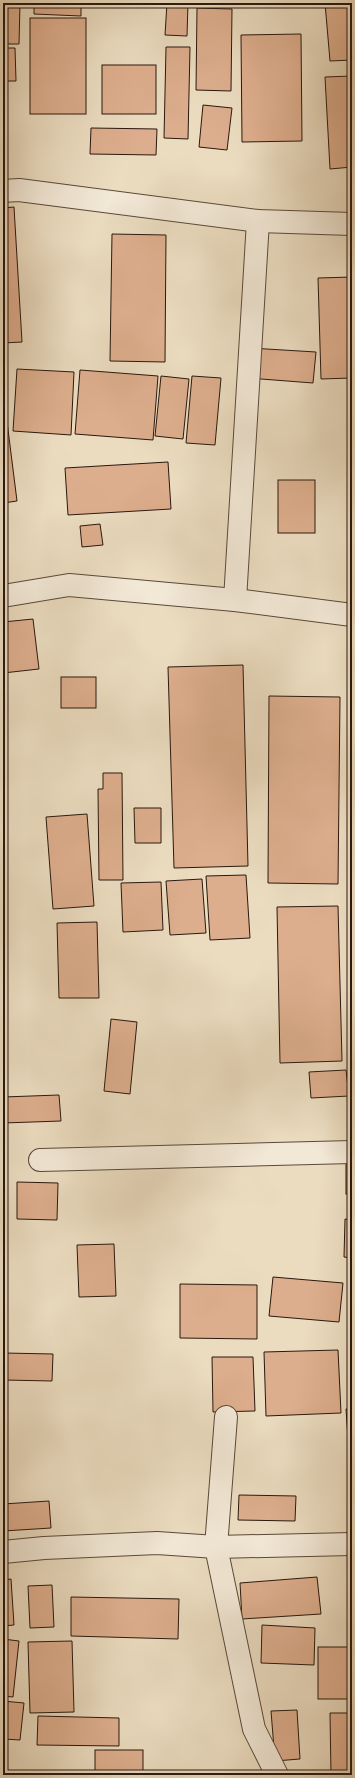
<svg xmlns="http://www.w3.org/2000/svg" width="355" height="1778" viewBox="0 0 355 1778" font-family="'Old Standard TT',serif">
<rect width="100%" height="100%" fill="#ebdcc0"/>
<filter id="stains"><feTurbulence type="fractalNoise" baseFrequency=".005" numOctaves="4"/><feColorMatrix values="0 0 0 0 .2 0 0 0 0 .09 0 0 0 0 .02 0 0 0 .5 -.17"/></filter>
<radialGradient id="worn" r=".72"><stop offset=".6" stop-color="#630" stop-opacity="0"/><stop offset="1" stop-color="#630" stop-opacity=".3"/></radialGradient>
<g fill="#ddae8d" stroke="#2a180e">
<path d="M3,3H20L19,44H3Z"/>
<path d="M34,3H81V16L34,14Z"/>
<path d="M167,3H188L187,36L165,35Z"/>
<path d="M325,3H352V60L330,61Z"/>
<path d="M197,8L232,9L231,91L196,90Z"/>
<rect x="30" y="18" width="56" height="96"/>
<path d="M301,34L302,141L242,142L241,35Z"/>
<path d="M166,47H190L188,139L164,138Z"/>
<path d="M3,48H15L16,81H3Z"/>
<rect x="102" y="65" width="54" height="49"/>
<path d="M352,76V167L330,169L325,77Z"/>
<path d="M203,105L232,108L227,150L199,147Z"/>
<path d="M91,128L157,129L156,155L90,154Z"/>
<path d="M14,207L22,342L3,343V208Z"/>
<path d="M112,234L166,235L165,362L110,361Z"/>
<path d="M352,277V378L321,379L318,278Z"/>
<path d="M250,348L316,352L313,383L248,378Z"/>
<path d="M17,369L74,372L71,435L13,431Z"/>
<path d="M80,370L158,376L153,440L75,434Z"/>
<path d="M161,376L189,379L183,439L155,436Z"/>
<path d="M192,376L221,378L215,445L186,443Z"/>
<path d="M3,390L17,501L3,503Z"/>
<path d="M168,462L171,509L68,515L65,468Z"/>
<rect x="278" y="480" width="37" height="53"/>
<path d="M100,524L103,545L82,547L80,526Z"/>
<path d="M33,619L39,669L3,673V622Z"/>
<path d="M243,665L248,866L174,868L168,667Z"/>
<rect x="61" y="677" width="35" height="31"/>
<path d="M269,696L340,697L338,884L268,883Z"/>
<path d="M103,773H122L123,880H99L98,789H103Z"/>
<path d="M134,808H161V843H135Z"/>
<path d="M87,814L94,906L53,909L46,817Z"/>
<path d="M246,875L250,938L210,940L206,876Z"/>
<path d="M202,879L206,933L170,935L166,881Z"/>
<path d="M161,882L163,930L123,932L121,883Z"/>
<path d="M352,893V914L348,894Z"/>
<path d="M338,906L342,1061L280,1063L277,907Z"/>
<path d="M97,922L99,998H59L57,923Z"/>
<path d="M111,1019L137,1022L130,1094L104,1091Z"/>
<path d="M346,1070L349,1096L311,1098L309,1072Z"/>
<path d="M59,1095L61,1121L3,1123V1097Z"/>
<rect x="346" y="1163" width="6" height="31"/>
<path d="M17,1182L58,1183L57,1220L17,1219Z"/>
<path d="M345,1219L352,1220V1258L344,1257Z"/>
<path d="M114,1244L116,1296L79,1297L77,1245Z"/>
<path d="M273,1277L343,1283L339,1322L269,1316Z"/>
<path d="M180,1284L257,1285V1339L180,1338Z"/>
<path d="M352,1321V1375L350,1322Z"/>
<path d="M338,1350L341,1413L266,1416L264,1352Z"/>
<path d="M4,1353L53,1354L52,1381L4,1380Z"/>
<path d="M212,1357H253L255,1411L213,1412Z"/>
<path d="M352,1408V1469H350L346,1409Z"/>
<path d="M239,1495L296,1496L295,1521L238,1520Z"/>
<path d="M49,1501L51,1528L3,1531V1504Z"/>
<path d="M317,1577L321,1614L242,1619L240,1583Z"/>
<path d="M11,1579L14,1625L3,1626V1580Z"/>
<path d="M52,1585L54,1627L30,1628L28,1586Z"/>
<path d="M71,1597L179,1599L178,1639L71,1636Z"/>
<path d="M262,1625L315,1628L314,1665L261,1663Z"/>
<path d="M3,1639L19,1641L13,1697L3,1696Z"/>
<path d="M72,1641L74,1712L30,1713L28,1642Z"/>
<rect x="318" y="1647" width="34" height="52"/>
<path d="M3,1701L24,1703L20,1740L3,1739Z"/>
<path d="M297,1710L300,1759L275,1761L271,1711Z"/>
<path d="M330,1713H352V1775H331Z"/>
<path d="M38,1716L119,1718V1746L37,1745Z"/>
<rect x="95" y="1750" width="48" height="25"/>
</g>
<g fill="none" stroke-linecap="round" stroke-linejoin="round">
<defs>
<g id="minor">
<path d="M3,191L19,190L258,221L352,224"/>
<path d="M3,596L69,585L235,600L352,615"/>
<path d="M235,600L258,221"/>
<path d="M40,1160L352,1152"/>
<path d="M226,1417L216,1547L254,1729L277,1775"/>
<path d="M3,1552L44,1548L157,1543L216,1547L352,1544"/>
</g>
</defs>
<use href="#minor" stroke="#5a493a" stroke-width="24"/>
<use href="#minor" stroke="#f2e8d6" stroke-width="22"/>
</g>
<rect width="355" height="1778" fill="none" stroke="#ebdcc0" stroke-width="16"/>
<rect x="4" y="4" width="347" height="1770" fill="none" stroke="#2a180e" stroke-width="2"/>
<rect x="8" y="8" width="339" height="1762" fill="none" stroke="#2a180e"/>
<rect width="100%" height="100%" filter="url(#stains)"/>
<rect width="100%" height="100%" fill="url(#worn)"/>
</svg>
